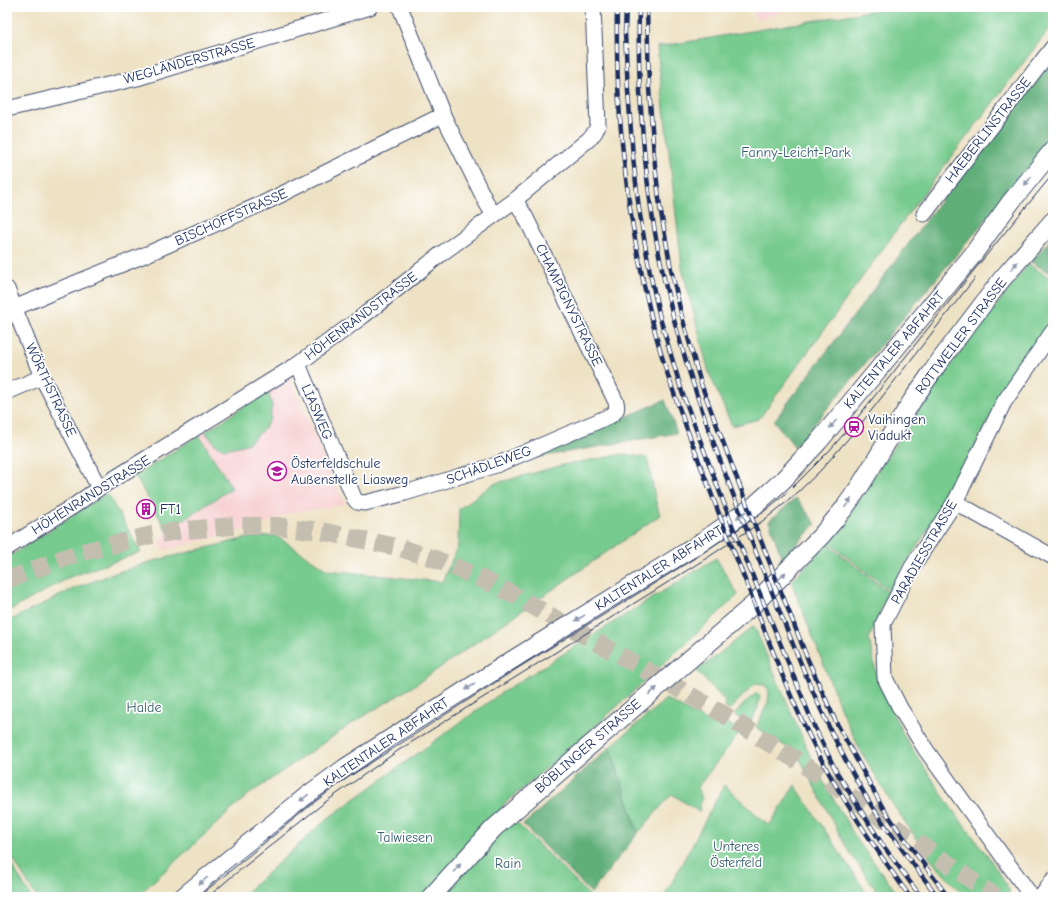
<svg xmlns="http://www.w3.org/2000/svg" width="1060" height="904" viewBox="0 0 1060 904" font-family="'Comic Neue',sans-serif">
<rect width="100%" height="100%" fill="#fff"/>
<filter id="ink" filterUnits="userSpaceOnUse"><feTurbulence type="fractalNoise" baseFrequency=".025" numOctaves="2"/><feDisplacementMap in="SourceGraphic" scale="8" xChannelSelector="R" yChannelSelector="G"/><feConvolveMatrix kernelMatrix="1 2 1 2 8 2 1 2 1" color-interpolation-filters="sRGB"/></filter>
<filter id="wash" filterUnits="userSpaceOnUse"><feTurbulence type="fractalNoise" baseFrequency=".012" numOctaves="4" result="noise"/><feDisplacementMap in="SourceGraphic" scale="16" xChannelSelector="R" yChannelSelector="G"/><feGaussianBlur stdDeviation="0.9" result="paint"/><feColorMatrix in="noise" values="0 0 0 0 0 0 0 0 0 0 0 0 0 0 0 0 0 1.4 0 .05"/><feComposite in="paint" operator="in"/></filter>
<g filter="url(#wash)">
<rect width="100%" height="100%" fill="#eee2c4"/>
<g fill="#f7cfd0">
<path d="M752,7H798L756,20Z"/>
<path d="M289,378L345,504L319,509L294,512L263,525L165,550L161,547V540L167,531L232,488L199,435Z"/>
</g>
<g fill="#77cb8e" stroke="#497d76">
<path d="M894,7H1053V24L917,202L759,419L732,426L709,373L682,268L657,47Z"/>
<path d="M1028,264L1053,280V321L1000,397L951,493L889,590L829,543L934,387Z"/>
<path d="M268,391L272,405L270,419L265,428L247,444L225,449L216,445L205,432Z"/>
<path d="M199,435L232,488L167,531L135,476Z"/>
<path d="M624,454L647,458L656,502L660,515L412,687L351,724L248,795L136,897H36L7,849V622L73,589L112,574L153,561L247,538L275,535L327,570L442,582L458,546L459,509L493,484L563,465Z"/>
<path d="M107,493L141,552L70,577L7,612V558Z"/>
<path d="M827,544L888,592L869,639L878,682L904,736L951,808L988,856L1009,889L1010,897H965L937,867L921,845L891,802L859,748L842,712L791,581Z"/>
<path d="M716,558L738,595L597,725L501,807L591,897H241L327,819L501,693Z"/>
<path d="M754,626L814,765L857,840L900,897H881L848,850L797,754L756,727L768,703L769,691L765,685L755,684L729,710L726,709L724,700L697,671Z"/>
<path d="M757,693L760,697L757,710L749,724L734,715L750,698Z"/>
<path d="M666,699L707,721L721,718L740,732L697,788L702,797L699,812L672,794L638,833L610,747Z"/>
<path d="M724,785L769,826L795,785L869,897H664Z"/>
<path d="M7,857L31,897H7Z"/>
</g>
<g fill="#61af79" stroke="#3e6f6c">
<path d="M1053,53V140L795,447L774,421Z"/>
<path d="M1053,237V275L1031,262Z"/>
<path d="M665,400L677,433L528,459Z"/>
<path d="M796,498L816,524L782,559L769,521Z"/>
<path d="M610,747L638,833L591,893L523,825Z"/>
</g>
</g>
<g filter="url(#ink)">
<g fill="none" stroke-linecap="round" stroke-linejoin="round">
<path stroke="#c4beb0" stroke-width="18" stroke-dasharray="18 9" stroke-linecap="butt" d="M7,580L75,554L152,535L185,530L234,526H277L320,531L397,547L435,559L480,578L512,594L723,714L812,770L996,897"/>
<defs>
<g id="minor">
<path d="M400,7L443,115L487,204L494,215"/>
<path d="M7,109L137,78L370,7"/>
<path d="M924,214L1053,47"/>
<path d="M7,289L42,377L99,488"/>
<path d="M14,308L147,254L268,201L443,115"/>
<path d="M298,364L354,498L357,502L365,503L405,493L496,465L610,416C616,412 618,410 616,402L525,216L515,200"/>
<path d="M7,392L42,377"/>
<path d="M955,502L1053,557"/>
<path d="M7,548L75,505L99,488L298,364L363,316L441,254L515,200L589,139L595,132L598,125L593,7"/>
<path d="M1032,897L926,750L900,708L885,678L883,624L912,567L955,502L1004,402L1053,331"/>
<path d="M1041,897L1053,880"/>
</g>
<g id="major">
<path d="M183,897L308,795L345,768L511,661L693,548L754,506L783,480L819,441L971,257L1010,203L1053,150"/>
<path d="M431,897L494,828L754,604L821,536L843,510L860,486L912,401L939,362L1002,279L1053,221"/>
</g>
</defs>
<use href="#minor" stroke="#3b4a6d" stroke-width="17"/>
<use href="#major" stroke="#3b4a6d" stroke-width="20"/>
<use href="#minor" stroke="#fff" stroke-width="15"/>
<use href="#major" stroke="#fff" stroke-width="18"/>
<g stroke="#1b2f5e" stroke-width="1">
<path d="M197,897L225,872L319,797L396,744L605,612L707,550L761,514L789,491L830,450L854,422L975,269L1053,174"/>
<path d="M208,897L230,878L324,803L399,750L710,556L764,520L794,496L821,470L860,425L975,278"/>
</g>
<defs>
<g id="rail">
<path d="M617,7C615,112 627,218 652,320C663,366 680,411 697,456C711,493 725,530 740,567C768,638 793,711 831,777C855,819 882,858 910,897"/>
<path d="M626,7L625,33L628,91L633,157L639,209L650,273L660,318L682,392L734,530L814,726L836,771L882,844L921,897"/>
<path d="M639,7C637,109 647,217 673,316C695,399 727,480 759,560C792,641 822,724 868,800C889,834 914,865 938,897"/>
<path d="M647,7L649,88L654,156L660,207L671,269L681,313L701,384L754,523L808,660L835,720L883,808L902,835L948,897"/>
</g>
</defs>
<use href="#rail" stroke="#1b2f5e" stroke-width="4.5"/>
<use href="#rail" stroke="#fff" stroke-width="3" stroke-dasharray="9" stroke-linecap="butt"/>
</g>
<defs><path id="oneway-solid" d="M-6-.8H1V-3.2L6.5 0L1 3.2V.8H-6Z"/></defs>
<g fill="#8d97ae">
<use href="#oneway-solid" transform="translate(1028 181) rotate(129)"/>
<use href="#oneway-solid" transform="translate(1014 266) rotate(-49)"/>
<use href="#oneway-solid" transform="translate(833 424) rotate(130)"/>
<use href="#oneway-solid" transform="translate(848 503) rotate(-55)"/>
<use href="#oneway-solid" transform="translate(741 515) rotate(145)"/>
<use href="#oneway-solid" transform="translate(782 576) rotate(-45)"/>
<use href="#oneway-solid" transform="translate(580 618) rotate(148)"/>
<use href="#oneway-solid" transform="translate(470 687) rotate(148)"/>
<use href="#oneway-solid" transform="translate(653 691) rotate(-40)"/>
<use href="#oneway-solid" transform="translate(304 798) rotate(141)"/>
<use href="#oneway-solid" transform="translate(457 868) rotate(-48)"/>
<use href="#oneway-solid" transform="translate(203 881) rotate(140)"/>
</g>
</g>
<defs>
<symbol id="station-ring" viewBox="-11 -11 22 22"><circle r="9.5" fill="#fff" stroke="#b5179e" stroke-width="1.5"/><path d="M-3-6H3Q5-6 5-4V2Q5 4 3 4L4.5 6H3L1.5 4h-3L-3 6H-4.5L-3 4Q-5 4-5 2V-4Q-5-6-3-6ZM-3.5-4v3h7v-3ZM-3.5 1v1.5H-2V1ZM2 1v1.5H3.5V1Z" fill="#b5179e"/></symbol>
<symbol id="school-ring" viewBox="-11 -11 22 22"><circle r="9.5" fill="#fff" stroke="#b5179e" stroke-width="1.5"/><path d="M0-5L7-2L0 1L-7-2ZM-4 1L0 2.5L4 1V4Q0 6-4 4Z" fill="#b5179e"/></symbol>
<symbol id="building-ring" viewBox="-11 -11 22 22"><circle r="9.5" fill="#fff" stroke="#b5179e" stroke-width="1.5"/><path d="M-4-6H4V6H1V3H-1V6H-4ZM-2.5-4.3h1.7v1.8h-1.7ZM.8-4.3h1.7v1.8H.8ZM-2.5-1h1.7V.8h-1.7ZM.8-1h1.7V.8H.8Z" fill="#b5179e"/></symbol>
</defs>
<g fill-rule="evenodd">
<use href="#station-ring" x="843" y="416" width="22" height="22"/>
<use href="#school-ring" x="266" y="460" width="22" height="22"/>
<use href="#building-ring" x="135" y="498" width="22" height="22"/>
</g>
<g text-anchor="middle" dominant-baseline="central" stroke-width="3.5" stroke-linejoin="round" paint-order="stroke">
<g font-size="14" fill="#1b2f5e" stroke="#fff">
<text transform="translate(189 61) rotate(-16)">WEGLÄNDERSTRASSE</text>
<text transform="translate(988 130) rotate(-52)">HAEBERLINSTRASSE</text>
<text transform="translate(231 217) rotate(-24)">BISCHOFFSTRASSE</text>
<text transform="translate(569 305) rotate(64)">CHAMPIGNYSTRASSE</text>
<text transform="translate(361 316) rotate(-37)">HÖHENRANDSTRASSE</text>
<text transform="translate(961 336) rotate(-53)">ROTTWEILER STRASSE</text>
<text transform="translate(894 350) rotate(-50)">KALTENTALER ABFAHRT</text>
<text transform="translate(51 390) rotate(65)">WÖRTHSTRASSE</text>
<text transform="translate(317 412) rotate(67)">LIASWEG</text>
<text transform="translate(489 465) rotate(-20)">SCHÄDLEWEG</text>
<text transform="translate(91 495) rotate(-32)">HÖHENRANDSTRASSE</text>
<text transform="translate(924 552) rotate(-60)">PARADIESSTRASSE</text>
<text transform="translate(659 568) rotate(-32)">KALTENTALER ABFAHRT</text>
<text transform="translate(386 742) rotate(-34)">KALTENTALER ABFAHRT</text>
<text transform="translate(588 746) rotate(-41)">BÖBLINGER STRASSE</text>
</g>
<g font-size="14" fill="#375e6c" stroke="#fff">
<text x="796" y="152">Fanny-Leicht-Park</text>
<text x="144" y="707">Halde</text>
<text x="405" y="837">Talwiesen</text>
<text x="736" y="846">Unteres<tspan x="736" dy="16">Österfeld</tspan></text>
<text x="508" y="863">Rain</text>
</g>
<g font-size="14" fill="#1b2f5e" stroke="#fff" text-anchor="start">
<text x="868" y="419">Vaihingen<tspan x="868" dy="16">Viadukt</tspan></text>
<text x="291" y="463">Österfeldschule<tspan x="291" dy="16">Außenstelle Liasweg</tspan></text>
<text x="160" y="509">FT1</text>
</g>
</g>
<rect width="1060" height="904" fill="none" stroke="#fff" stroke-width="24"/>
</svg>
